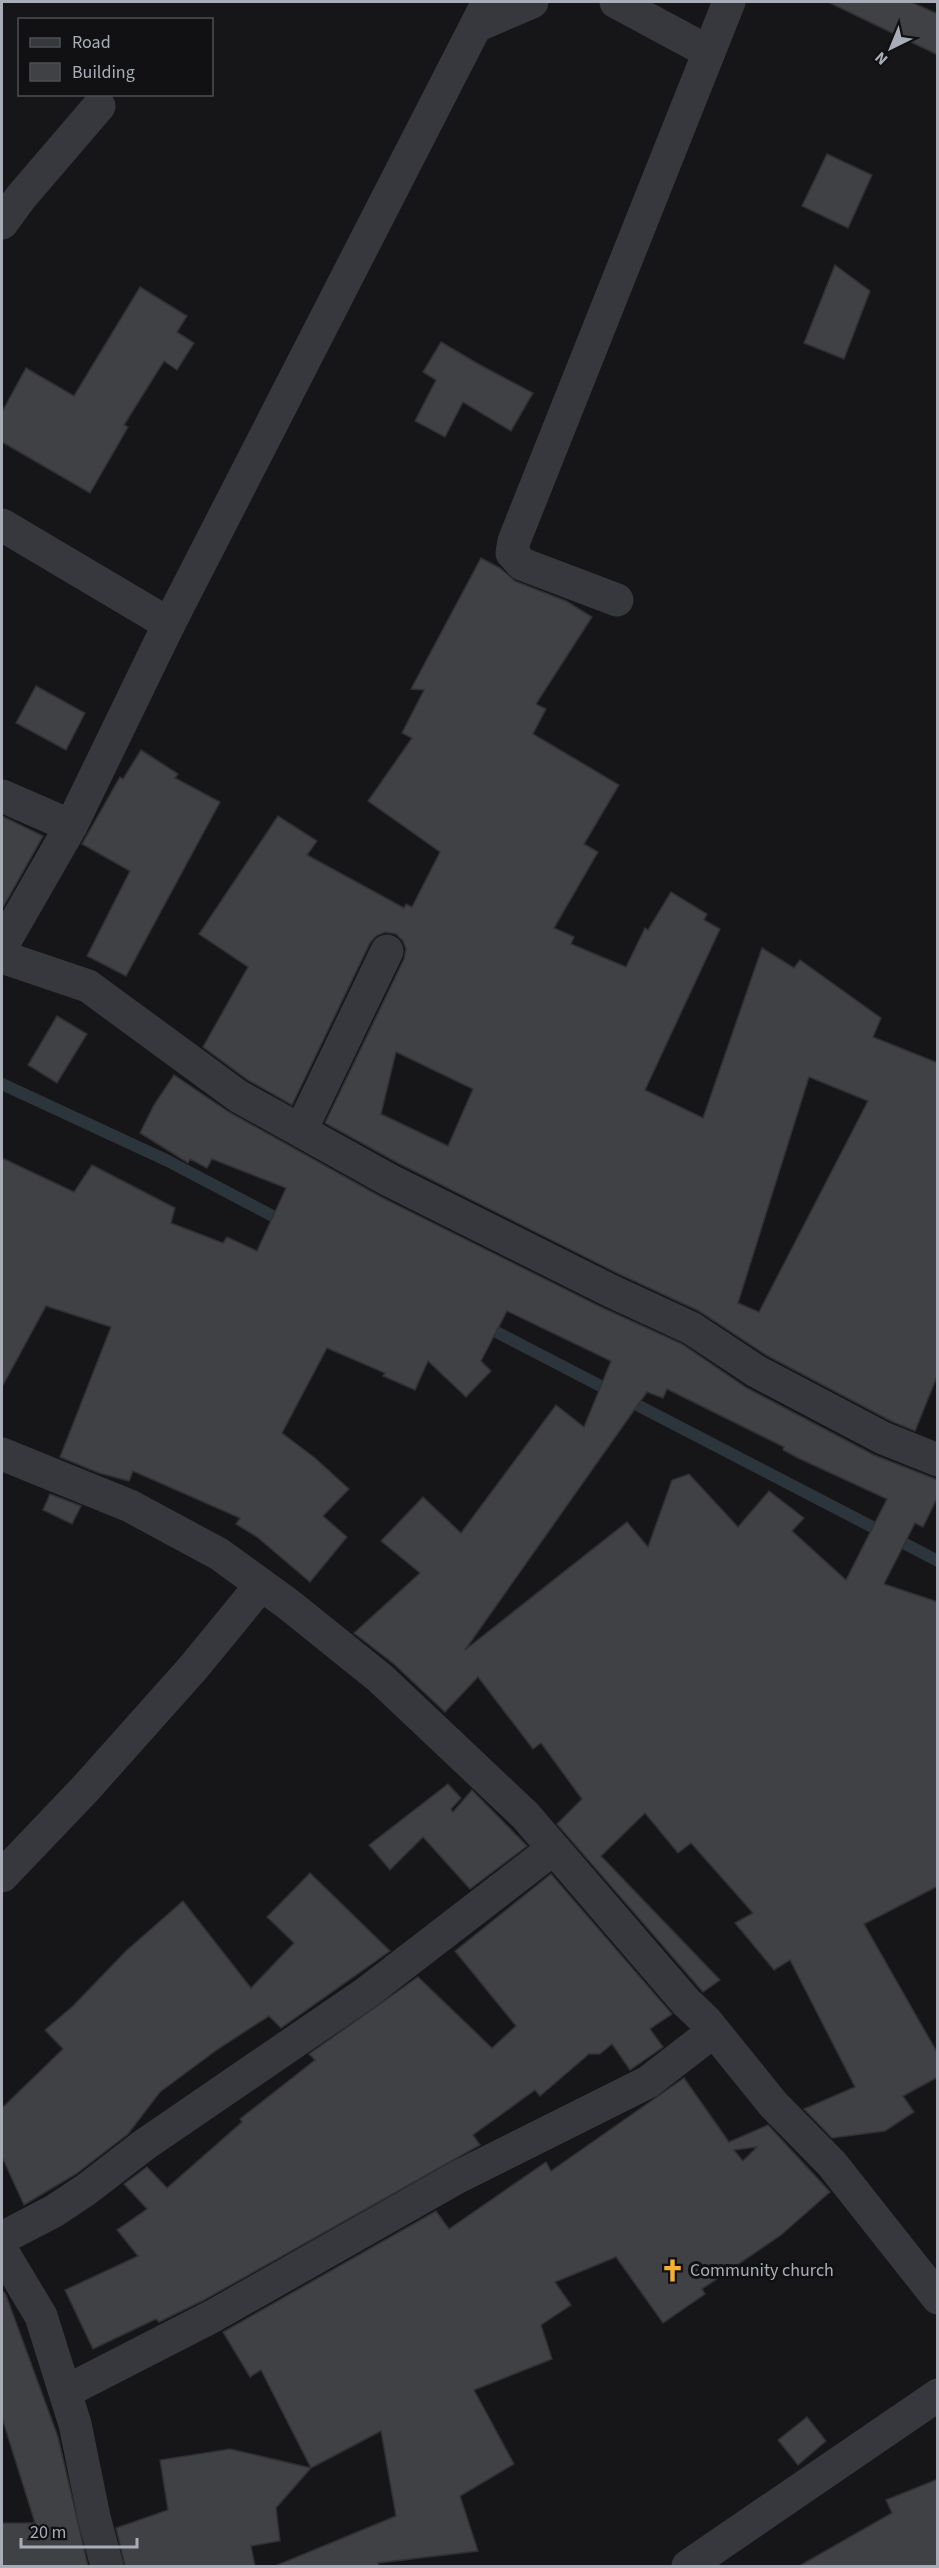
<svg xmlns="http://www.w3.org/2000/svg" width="939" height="2568" viewBox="0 0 939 2568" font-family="'Source Sans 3',sans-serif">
<rect width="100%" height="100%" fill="#161618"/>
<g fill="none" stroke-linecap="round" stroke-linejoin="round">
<g stroke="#2c353c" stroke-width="12">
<path d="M2,1084L166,1160L286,1223"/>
<path d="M483,1325L938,1561"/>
</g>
</g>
<g fill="#404145" stroke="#303034" stroke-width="1.5" fill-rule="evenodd">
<path d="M828,2H911L938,14V55Z"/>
<path d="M827,154L872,175L848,228L802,206Z"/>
<path d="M835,265L870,291L844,359L804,343Z"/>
<path d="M140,287L187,316L177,332L194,343L177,370L164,361L124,425L128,427L90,493L2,442V412L26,368L74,396Z"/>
<path d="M441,342L480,365L533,393L511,431L463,402L445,437L415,421L436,380L423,372Z"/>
<path d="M481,558L500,568L515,581L566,601L592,617L536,704L546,709L533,734L619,785L584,844L598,852L554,928L574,937L571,944L626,967L645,928L648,930L671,892L707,914L704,920L720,929L645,1090L703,1118L762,948L794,968L800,960L881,1018L873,1037L938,1063V1374L915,1431L891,1421L766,1355L699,1311L619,1274L398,1163L325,1123L404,959L406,949L403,941L396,934L385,932L376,936L370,943L292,1105L248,1080L203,1047L248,967L199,934L278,816L317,841L307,855L404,908L406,904L412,907L440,852L368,801L412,738L402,733L424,690L411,689ZM396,1052L473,1089L448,1146L381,1114ZM809,1077L868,1101L759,1312L738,1303Z"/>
<path d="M36,686L85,713L66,750L16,723Z"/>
<path d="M141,750L178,774L175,778L220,802L126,976L87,956L130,871L82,844L120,777L123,779Z"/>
<path d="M2,816L43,836L2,909Z"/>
<path d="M57,1016L87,1034L57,1083L28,1065Z"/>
<path d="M174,1075L229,1112L381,1197L603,1308L682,1344L747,1388L874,1455L938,1480V1496L923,1527L915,1523L884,1584L938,1602V1886L864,1924L938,2054V2077L903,2096L914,2112L885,2131L832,2138L804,2109L855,2087L790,1960L774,1970L735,1923L753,1913L691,1843L678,1853L645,1813L601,1856L720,1980L703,1992L557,1824L582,1799L541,1743L533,1749L478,1677L445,1712L394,1664L354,1633L420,1573L381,1541L423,1497L461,1533L556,1405L584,1427L611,1361L507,1311L481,1361L491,1371L466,1397L428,1361L415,1390L383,1376L385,1373L327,1348L282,1433L315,1458L349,1489L323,1516L347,1537L310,1582L257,1537L236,1524L240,1518L133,1471L129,1481L99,1473L60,1457L111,1327L46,1306L2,1387V1158L74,1192L92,1165L175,1208L171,1223L223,1243L227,1237L257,1251L286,1188L212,1159L207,1168L190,1159L188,1163L140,1133L154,1105ZM667,1389L784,1447L783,1450L798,1458L887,1499L846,1580L792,1531L804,1518L769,1491L738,1527L689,1474L672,1480L648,1547L627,1522L465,1650L647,1392L663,1398Z"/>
<path d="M50,1494L81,1506L72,1524L43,1510Z"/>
<path d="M448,1784L461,1798L451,1809L453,1812L472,1790L527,1846L470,1889L423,1837L390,1870L369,1845Z"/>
<path d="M310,1873L390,1951L281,2028L269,2016L218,2049L160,2092L128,2134L76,2174L24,2205L2,2157V2108L63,2049L45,2030L73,2006L126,1951L183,1901L251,1988L294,1943L267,1917Z"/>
<path d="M551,1874L672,2014L650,2029L663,2047L630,2070L612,2044L600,2054H589L540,2096L535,2090L473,2135L480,2145L204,2300L159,2322L156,2319L93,2349L65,2290L138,2256L117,2230L147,2209L124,2184L147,2167L167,2188L242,2122L240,2119L315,2060L309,2054L418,1977L492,2048L516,2026L455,1951Z"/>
<path d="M684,2078L729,2142L768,2125L830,2192L781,2235L702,2289L705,2294L663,2323L616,2257L555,2282L571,2305L541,2325L552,2359L474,2390L514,2464L460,2496L478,2551L378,2563L379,2566H275L396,2516L381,2431L311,2468L261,2370L250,2377L223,2332L436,2211L449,2229L546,2162L551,2171ZM757,2147L743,2161L734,2150Z"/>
<path d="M2,2292H4L6,2295L58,2437L88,2566H2V2523H35L2,2418Z"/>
<path d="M807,2417L826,2441L798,2465L778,2440Z"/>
<path d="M230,2449L311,2468L276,2508L280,2541L251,2546L255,2566H125L116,2528L168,2510L160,2460Z"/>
<path d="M938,2479V2566H799L892,2513L886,2500Z"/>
</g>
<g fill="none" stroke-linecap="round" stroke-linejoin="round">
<g stroke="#37383d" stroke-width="33">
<path d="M616,2L709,52"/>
<path d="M476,26L532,2"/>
<path d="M2,223L21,197L99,106"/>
<path d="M2,525L169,624"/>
<path d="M617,600L522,564L512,553L514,541L729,2"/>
<path d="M2,796L71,826"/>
<path d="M2,946L71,826L169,624L488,2"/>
<path d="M2,957L88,986L238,1096L389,1180L611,1291L691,1328L756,1371L883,1438L938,1460"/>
<path d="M301,1130L387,951"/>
<path d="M2,1454L130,1506L219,1554L288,1604L380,1678L525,1815L686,2002L706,2021L773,2104L832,2164L938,2298"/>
<path d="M2,1876L86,1788L193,1668L261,1585"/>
<path d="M2,2238L54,2211L87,2189L144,2145L366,1993L553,1849"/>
<path d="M2,2251L41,2316L75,2424L94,2517L107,2566"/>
<path d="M65,2392L213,2316L458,2177L648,2082L714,2031"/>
</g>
<path stroke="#37383d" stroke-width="33" d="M688,2566L938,2395"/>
</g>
<defs>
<symbol id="church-bare" viewBox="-9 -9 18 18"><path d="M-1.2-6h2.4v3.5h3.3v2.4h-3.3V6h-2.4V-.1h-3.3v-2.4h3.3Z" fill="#f2b134" stroke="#111113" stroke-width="2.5" paint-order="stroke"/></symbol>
</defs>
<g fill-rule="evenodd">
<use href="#church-bare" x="656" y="2254" width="33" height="33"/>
</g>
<g text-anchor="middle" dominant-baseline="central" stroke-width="6" stroke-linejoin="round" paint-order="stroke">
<g font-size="18" fill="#a8adb8" stroke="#111113" text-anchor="start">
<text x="690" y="2270">Community church</text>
</g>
</g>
<rect width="939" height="2568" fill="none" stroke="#a8adb8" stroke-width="6"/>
<rect x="18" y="18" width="195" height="78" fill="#111113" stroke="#4d4f55" stroke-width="1.5"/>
<rect x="30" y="38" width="30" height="9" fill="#37383d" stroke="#4d4f55" stroke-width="1.5"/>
<text x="72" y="48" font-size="18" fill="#a8adb8">Road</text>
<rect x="30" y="63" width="30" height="18" fill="#404145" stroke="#4d4f55" stroke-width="1.5"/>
<text x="72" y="78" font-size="18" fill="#a8adb8">Building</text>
<g transform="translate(891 48) rotate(223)" stroke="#111113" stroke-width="4.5" paint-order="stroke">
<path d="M0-4.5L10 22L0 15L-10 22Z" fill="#a8adb8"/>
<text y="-9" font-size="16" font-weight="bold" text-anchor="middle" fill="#a8adb8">N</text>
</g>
<path d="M21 2538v9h116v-9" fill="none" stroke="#a8adb8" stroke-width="3"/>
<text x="30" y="2538" font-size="18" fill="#a8adb8" stroke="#111113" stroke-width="4.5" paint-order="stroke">20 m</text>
</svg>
